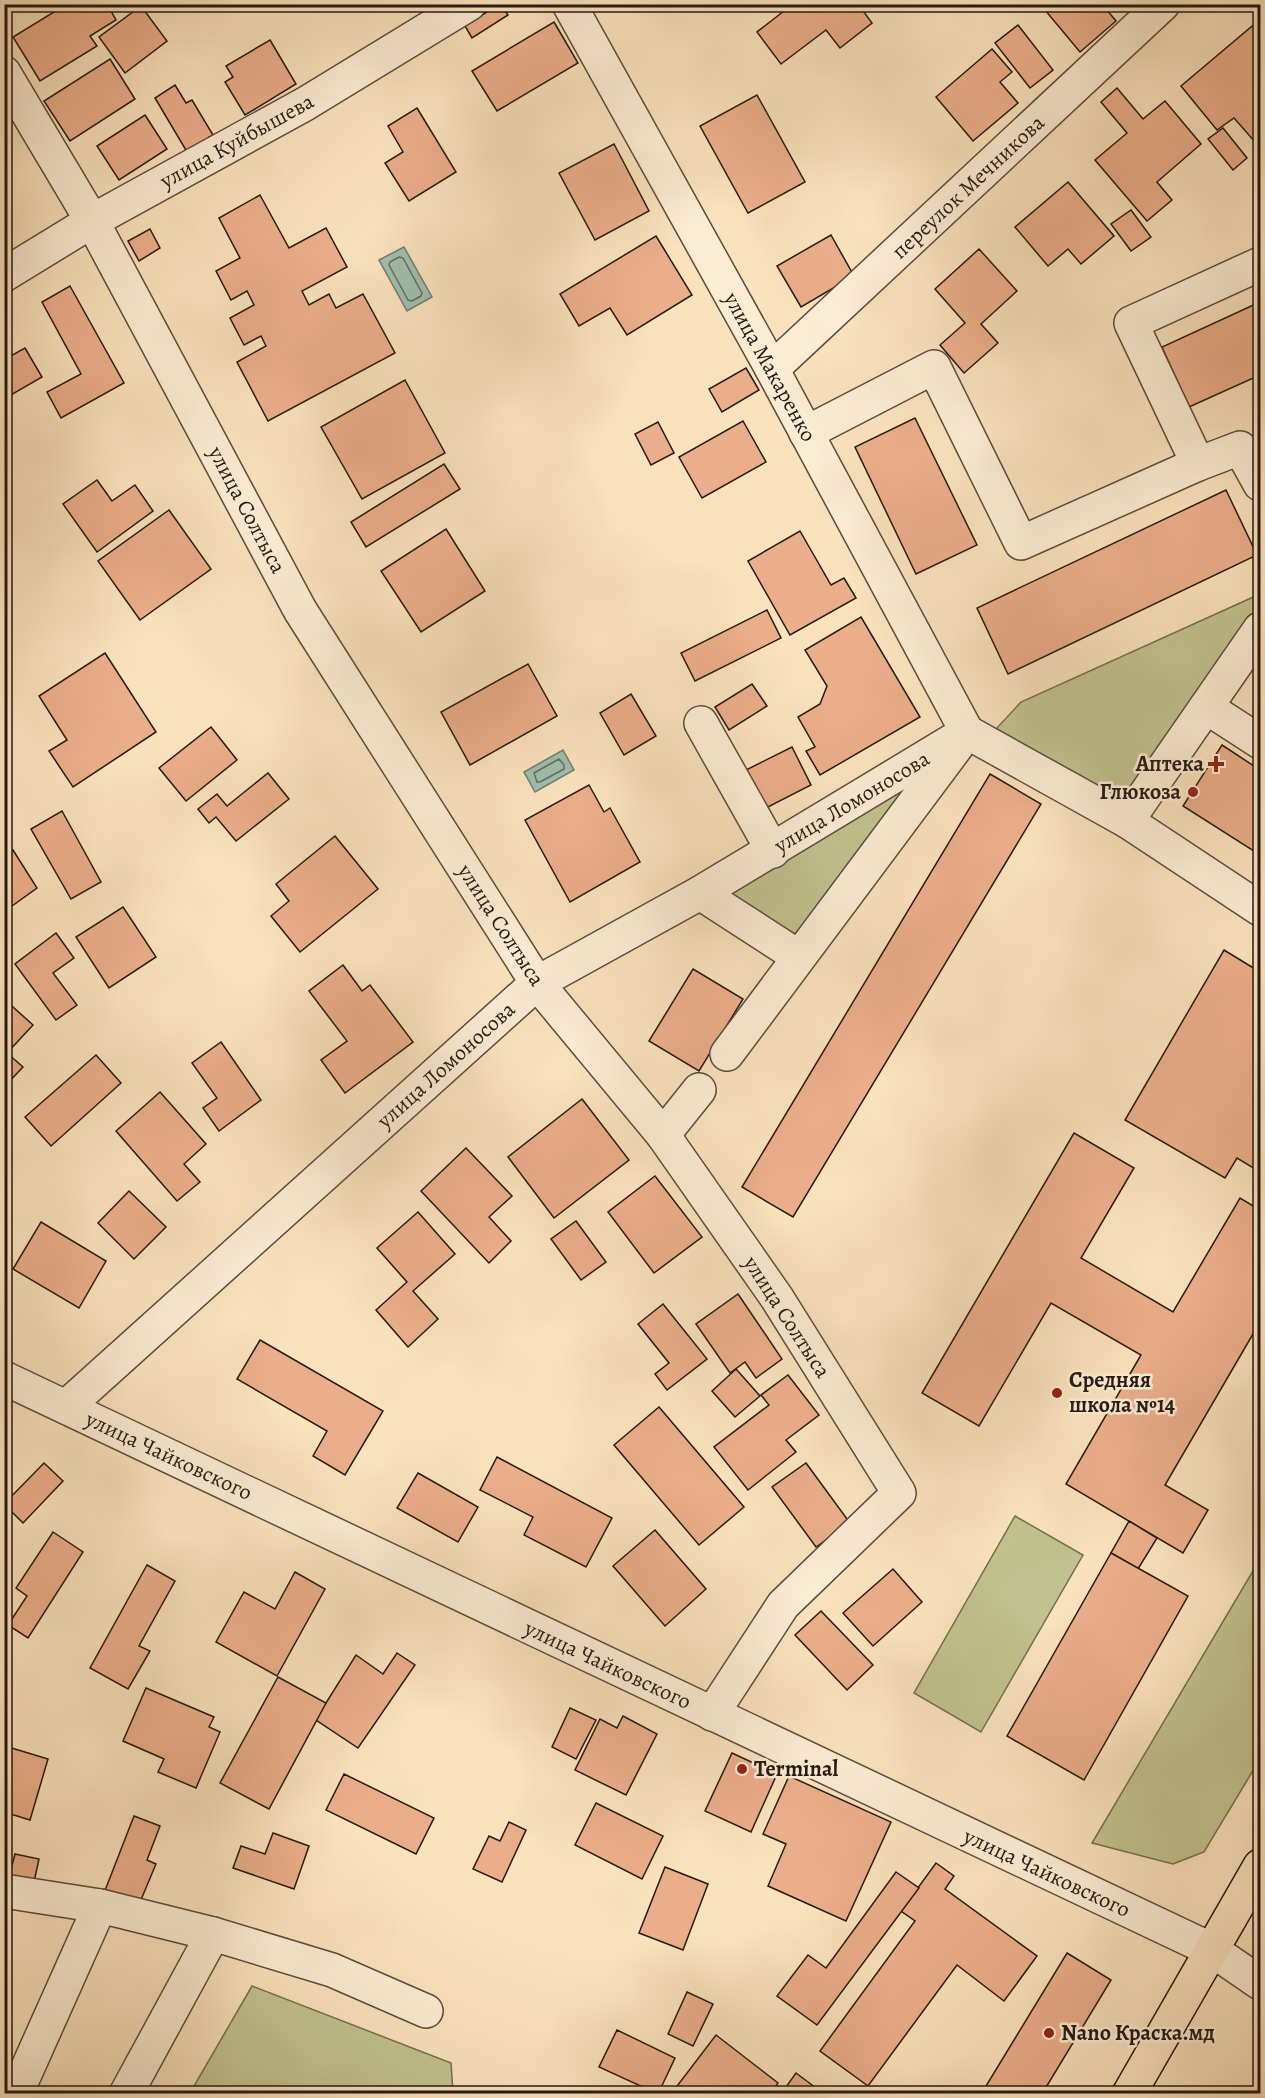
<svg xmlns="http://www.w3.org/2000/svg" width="1265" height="2098" viewBox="0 0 1265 2098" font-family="Alegreya,serif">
<rect width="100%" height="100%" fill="#fae2bd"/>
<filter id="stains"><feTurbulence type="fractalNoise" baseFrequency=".00333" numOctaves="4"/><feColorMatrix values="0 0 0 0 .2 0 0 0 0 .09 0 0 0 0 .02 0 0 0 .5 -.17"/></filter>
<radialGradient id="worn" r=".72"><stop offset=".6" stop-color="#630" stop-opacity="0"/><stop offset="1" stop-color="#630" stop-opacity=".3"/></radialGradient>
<g fill="#c1c28f" stroke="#746e50" stroke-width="1.5">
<path d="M1260,594V629L1127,821L984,742L1021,702Z"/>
<path d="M913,783L795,940L726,895Z"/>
<path d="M1015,1516L1083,1555L981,1732L914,1693Z"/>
<path d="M1260,1559V1759L1204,1852L1173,1864L1092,1843Z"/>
<path d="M252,1986L451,2063L453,2093H190Z"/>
</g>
<g fill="#9fbead" stroke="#6f7c6f" stroke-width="1.5">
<path d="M404,247L432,297L407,311L379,260Z"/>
<path d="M563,750L574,770L535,792L524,772Z"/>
</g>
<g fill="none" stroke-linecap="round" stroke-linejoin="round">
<g stroke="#636c60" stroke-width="1.5">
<path d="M399,257L403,258L422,293L421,296L412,301L408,300L389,265L390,262Z"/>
<path d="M559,759L564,765V769L540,782H537L534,773Z"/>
</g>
</g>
<g fill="#ebae8a" stroke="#271912" stroke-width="1.5">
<path d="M67,4H107L116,20L90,36L97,46L40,81L13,37Z"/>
<path d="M499,4H501L508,15L472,38L465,26Z"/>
<path d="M793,4H858L872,23L840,48L826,30L781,64L757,32Z"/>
<path d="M1040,4H1102L1116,21L1080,52Z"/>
<path d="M141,6L167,41L125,73L99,37Z"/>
<path d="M554,22L578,63L497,111L472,71Z"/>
<path d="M1257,22L1260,27V137L1255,142L1234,118L1217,130L1181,86Z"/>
<path d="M1018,25L1053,70L1030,88L995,43Z"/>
<path d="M270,40L296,84L245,115L225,82L233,77L226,66Z"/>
<path d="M992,49L1012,72L1000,82L1018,103L973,141L936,97Z"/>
<path d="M110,59L135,99L70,141L44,101Z"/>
<path d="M175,85L186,103L192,100L213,135L209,137L213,144L190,157L155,98Z"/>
<path d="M1117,88L1143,119L1165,101L1201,144L1157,182L1172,200L1147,221L1095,160L1127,133L1101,102Z"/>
<path d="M757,95L805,182L748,213L700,126Z"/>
<path d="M417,108L456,172L409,201L385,163L403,152L388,126Z"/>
<path d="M145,115L167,149L119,180L97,146Z"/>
<path d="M1223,128L1247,158L1233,170L1208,139Z"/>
<path d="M614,144L649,211L595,240L559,173Z"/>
<path d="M1068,182L1114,236L1081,264L1068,249L1048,266L1015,227Z"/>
<path d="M260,195L289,248L326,228L347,267L302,291L309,305L329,294L336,308L363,294L395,353L268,421L237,362L266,346L261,336L244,345L230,318L254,305L247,291L231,300L216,271L240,258L219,218Z"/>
<path d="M1131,210L1151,237L1131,251L1111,224Z"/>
<path d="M150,229L160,248L139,261L128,241Z"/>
<path d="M831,235L854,276L801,307L777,266Z"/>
<path d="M656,236L692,295L627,335L610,308L579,326L560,294Z"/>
<path d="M979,249L1017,291L981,324L998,343L964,373L940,345L965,323L935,289Z"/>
<path d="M70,286L124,383L61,418L47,392L81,374L42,302Z"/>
<path d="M1260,302V375L1189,407L1162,347Z"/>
<path d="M25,348L42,377L4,399V349L9,357Z"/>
<path d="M746,368L759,390L722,412L709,389Z"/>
<path d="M405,380L445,453L362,499L321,427Z"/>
<path d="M915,418L977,545L916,574L855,447Z"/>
<path d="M743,421L766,462L702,498L679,457Z"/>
<path d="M658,422L674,453L651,465L635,434Z"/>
<path d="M444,464L460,489L366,547L351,522Z"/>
<path d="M97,480L112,501L135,485L153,511L97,552L63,504Z"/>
<path d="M1226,490L1257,555L1008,674L977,608Z"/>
<path d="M169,510L211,569L140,620L98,561Z"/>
<path d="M446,529L485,591L421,632L381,571Z"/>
<path d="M800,531L831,585L844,578L856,598L790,635L748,561Z"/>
<path d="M767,610L781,638L695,681L681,653Z"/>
<path d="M861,617L920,717L820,775L806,751L815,747L798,717L820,704L827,686L805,650Z"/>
<path d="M105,653L156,732L73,787L49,751L67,740L39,696Z"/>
<path d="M528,664L557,716L470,765L441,712Z"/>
<path d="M752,684L767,706L729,730L715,707Z"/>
<path d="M631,694L656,736L624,755L600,713Z"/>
<path d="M211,727L237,760L186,801L159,768Z"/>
<path d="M1222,745L1260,770V855L1183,806Z"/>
<path d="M792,747L811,785L764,809L744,771Z"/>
<path d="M268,773L289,799L236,841L216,817L209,823L198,809L217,794L227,806Z"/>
<path d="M990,774L1041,804L793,1217L742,1187Z"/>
<path d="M589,785L604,812L610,808L640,862L570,902L525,820Z"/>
<path d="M62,811L101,882L71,899L31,829Z"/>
<path d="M335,836L378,889L300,952L271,916L289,901L276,884Z"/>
<path d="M13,850L37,888L12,906L4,895V856Z"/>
<path d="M123,907L156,957L109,988L76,937Z"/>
<path d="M56,933L74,958L53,973L77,1005L56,1020L15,964Z"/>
<path d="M1224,950L1260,972V1172L1237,1158L1225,1178L1125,1120Z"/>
<path d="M343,965L362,991L370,985L413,1042L345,1093L321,1060L347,1041L309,991Z"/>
<path d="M693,969L743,999L699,1071L649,1041Z"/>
<path d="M4,999L33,1025L7,1053L23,1067L4,1087Z"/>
<path d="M221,1042L261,1100L219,1131L203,1108L217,1098L192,1063Z"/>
<path d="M96,1055L121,1083L51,1146L25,1117Z"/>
<path d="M160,1092L206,1144L184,1164L200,1182L177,1201L116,1131Z"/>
<path d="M582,1099L629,1160L554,1218L508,1157Z"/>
<path d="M1074,1133L1134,1168L1081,1258L1173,1312L1240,1198L1260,1210V1322L1165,1485L1208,1510L1183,1553L1066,1484L1141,1355L1051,1303L979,1426L922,1393Z"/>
<path d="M466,1148L512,1196L489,1217L511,1241L489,1263L421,1191Z"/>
<path d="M655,1176L702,1237L654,1273L608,1212Z"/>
<path d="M129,1191L166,1227L134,1259L98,1223Z"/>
<path d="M418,1212L455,1254L413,1291L438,1319L408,1347L376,1310L407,1282L377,1248Z"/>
<path d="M576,1221L606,1262L581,1280L551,1239Z"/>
<path d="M41,1222L106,1261L79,1308L13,1269Z"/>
<path d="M738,1294L782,1359L756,1378L745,1362L730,1373L696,1324Z"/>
<path d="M663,1304L707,1359L667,1390L655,1374L669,1363L638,1324Z"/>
<path d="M260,1340L383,1411L345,1475L313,1456L327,1431L237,1379Z"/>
<path d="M736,1369L760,1396L735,1417L712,1391Z"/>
<path d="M788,1375L819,1415L786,1440L796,1452L748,1490L714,1447L769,1405L761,1395Z"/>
<path d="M659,1407L744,1507L699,1545L614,1445Z"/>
<path d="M497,1457L612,1518L586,1567L524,1535L533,1517L480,1490Z"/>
<path d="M44,1463L63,1481L23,1523L4,1504Z"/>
<path d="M806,1463L850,1523L816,1547L772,1487Z"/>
<path d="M418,1473L478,1507L458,1542L397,1508Z"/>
<path d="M1129,1521L1157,1538L1138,1569L1111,1553Z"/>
<path d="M655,1530L706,1589L665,1626L613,1566Z"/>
<path d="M53,1532L83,1552L28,1638L8,1625L27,1596L16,1588Z"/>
<path d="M1111,1553L1188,1596L1084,1780L1007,1736Z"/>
<path d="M147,1565L175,1581L139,1646L150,1651L128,1689L90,1668Z"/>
<path d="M893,1569L922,1602L873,1646L843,1613Z"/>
<path d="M295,1572L325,1589L277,1676L216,1642L244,1592L275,1609Z"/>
<path d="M821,1611L873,1665L847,1690L795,1635Z"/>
<path d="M397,1653L415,1665L358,1748L313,1718L326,1703L356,1655L383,1674Z"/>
<path d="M278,1677L326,1703L269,1809L220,1783Z"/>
<path d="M146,1688L214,1717L209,1727L220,1732L196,1788L158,1772L164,1759L123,1741Z"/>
<path d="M570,1708L596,1720L576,1759L552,1747Z"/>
<path d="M623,1716L657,1734L626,1795L575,1770L600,1719L617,1728Z"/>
<path d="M5,1746L48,1759L30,1820L4,1812Z"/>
<path d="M732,1753L777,1774L751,1832L705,1811Z"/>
<path d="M344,1774L434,1818L416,1854L326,1810Z"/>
<path d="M789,1776L891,1822L846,1921L768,1886L786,1844L763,1834Z"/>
<path d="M596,1803L663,1836L642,1879L575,1845Z"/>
<path d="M134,1816L160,1826L147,1860L156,1864L138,1907L104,1893Z"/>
<path d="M509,1822L526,1830L502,1882L473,1869L489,1836L500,1841Z"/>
<path d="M273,1833L309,1846L294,1889L233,1868L241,1846L265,1854Z"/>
<path d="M15,1854L39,1859L32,1891L7,1885Z"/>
<path d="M936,1863L954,1876L945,1889L1037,1956L1004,2001L957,1965L868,2086L820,2051L915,1921L901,1911Z"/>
<path d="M665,1867L708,1884L683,1950L639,1933Z"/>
<path d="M896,1872L919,1888L817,2025L777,1996L808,1955L826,1968Z"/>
<path d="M1067,1953L1111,1980L1042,2094H998L986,2086Z"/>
<path d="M687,1992L713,2004L693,2046L668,2034Z"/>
<path d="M617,2030L675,2058L658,2094L599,2067Z"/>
<path d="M716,2035L778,2083L771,2094H671Z"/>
<path d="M796,2073L824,2094H781Z"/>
</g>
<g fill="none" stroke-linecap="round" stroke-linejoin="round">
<defs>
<g id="minor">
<path d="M569,4L772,369L967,732"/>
<path d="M4,73L92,221L300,610L537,983L663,1135L777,1298L899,1493L783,1605L712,1714"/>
<path d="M4,275L92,221L305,104L469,4"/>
<path d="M772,369L1163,4"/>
<path d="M806,433L934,367L1021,543L1198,464L1240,448L1260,484"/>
<path d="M1198,464L1131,323L1260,264"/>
<path d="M1206,707L1260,742"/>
<path d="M701,723L773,851"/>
<path d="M967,732L1127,821L1260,909"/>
<path d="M1127,821L1260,629"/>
<path d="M700,893L799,957"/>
<path d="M727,1054L957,746"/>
<path d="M663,1135L699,1090"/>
<path d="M4,1378L1212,1950L1260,1983"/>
<path d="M66,1407L537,983L700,893L967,732"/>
<path d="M4,1891L100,1906L213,1934L332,1970L426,2011"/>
<path d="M16,2094L100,1906"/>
<path d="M126,2094L213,1934"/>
</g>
<path id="major" d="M1129,2094L1260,1866"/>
</defs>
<use href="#minor" stroke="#5c4b3d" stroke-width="36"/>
<use href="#major" stroke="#271912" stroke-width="36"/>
<use href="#minor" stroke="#fcecd4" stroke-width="33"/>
<use href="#major" stroke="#fae2bd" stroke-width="33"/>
</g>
<g fill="#8f2418" stroke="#fcecd4" stroke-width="2">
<path d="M1213 755h6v6h6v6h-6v6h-6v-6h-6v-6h6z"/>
<circle cx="1193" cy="792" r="6"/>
<circle cx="1057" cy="1393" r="6"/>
<circle cx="742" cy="1769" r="6"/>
<circle cx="1049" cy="2033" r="6"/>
</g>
<g text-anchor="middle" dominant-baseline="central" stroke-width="5" stroke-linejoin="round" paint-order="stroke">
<g font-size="22" fill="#271912" stroke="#fcecd4">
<text transform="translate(237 141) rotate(-29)">улица Куйбышева</text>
<text transform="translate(968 187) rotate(-43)">переулок Мечникова</text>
<text transform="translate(770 367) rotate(61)">улица Макаренко</text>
<text transform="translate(247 510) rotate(62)">улица Солтыса</text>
<text transform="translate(852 802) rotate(-31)">улица Ломоносова</text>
<text transform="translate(501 925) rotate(57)">улица Солтыса</text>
<text transform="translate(446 1065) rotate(-42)">улица Ломоносова</text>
<text transform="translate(787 1317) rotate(57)">улица Солтыса</text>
<text transform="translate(169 1456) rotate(25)">улица Чайковского</text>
<text transform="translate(608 1665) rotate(25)">улица Чайковского</text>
<text transform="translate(1047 1873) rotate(25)">улица Чайковского</text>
</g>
<g font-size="22" font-weight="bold" fill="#271912" stroke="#fcecd4" text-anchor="start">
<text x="1204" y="764" text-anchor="end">Аптека</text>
<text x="1181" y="792" text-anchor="end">Глюкоза</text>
<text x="1069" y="1380">Средняя<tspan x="1069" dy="25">школа №14</tspan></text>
<text x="754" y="1769">Terminal</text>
<text x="1061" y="2033">Nano Краска.мд</text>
</g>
</g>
<rect width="1265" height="2098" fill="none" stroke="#fae2bd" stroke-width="24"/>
<rect x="6" y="6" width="1253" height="2086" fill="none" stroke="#271912" stroke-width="3"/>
<rect x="12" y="12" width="1241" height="2074" fill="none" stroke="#271912" stroke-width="1.5"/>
<rect width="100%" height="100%" filter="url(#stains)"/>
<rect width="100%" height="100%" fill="url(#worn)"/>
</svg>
